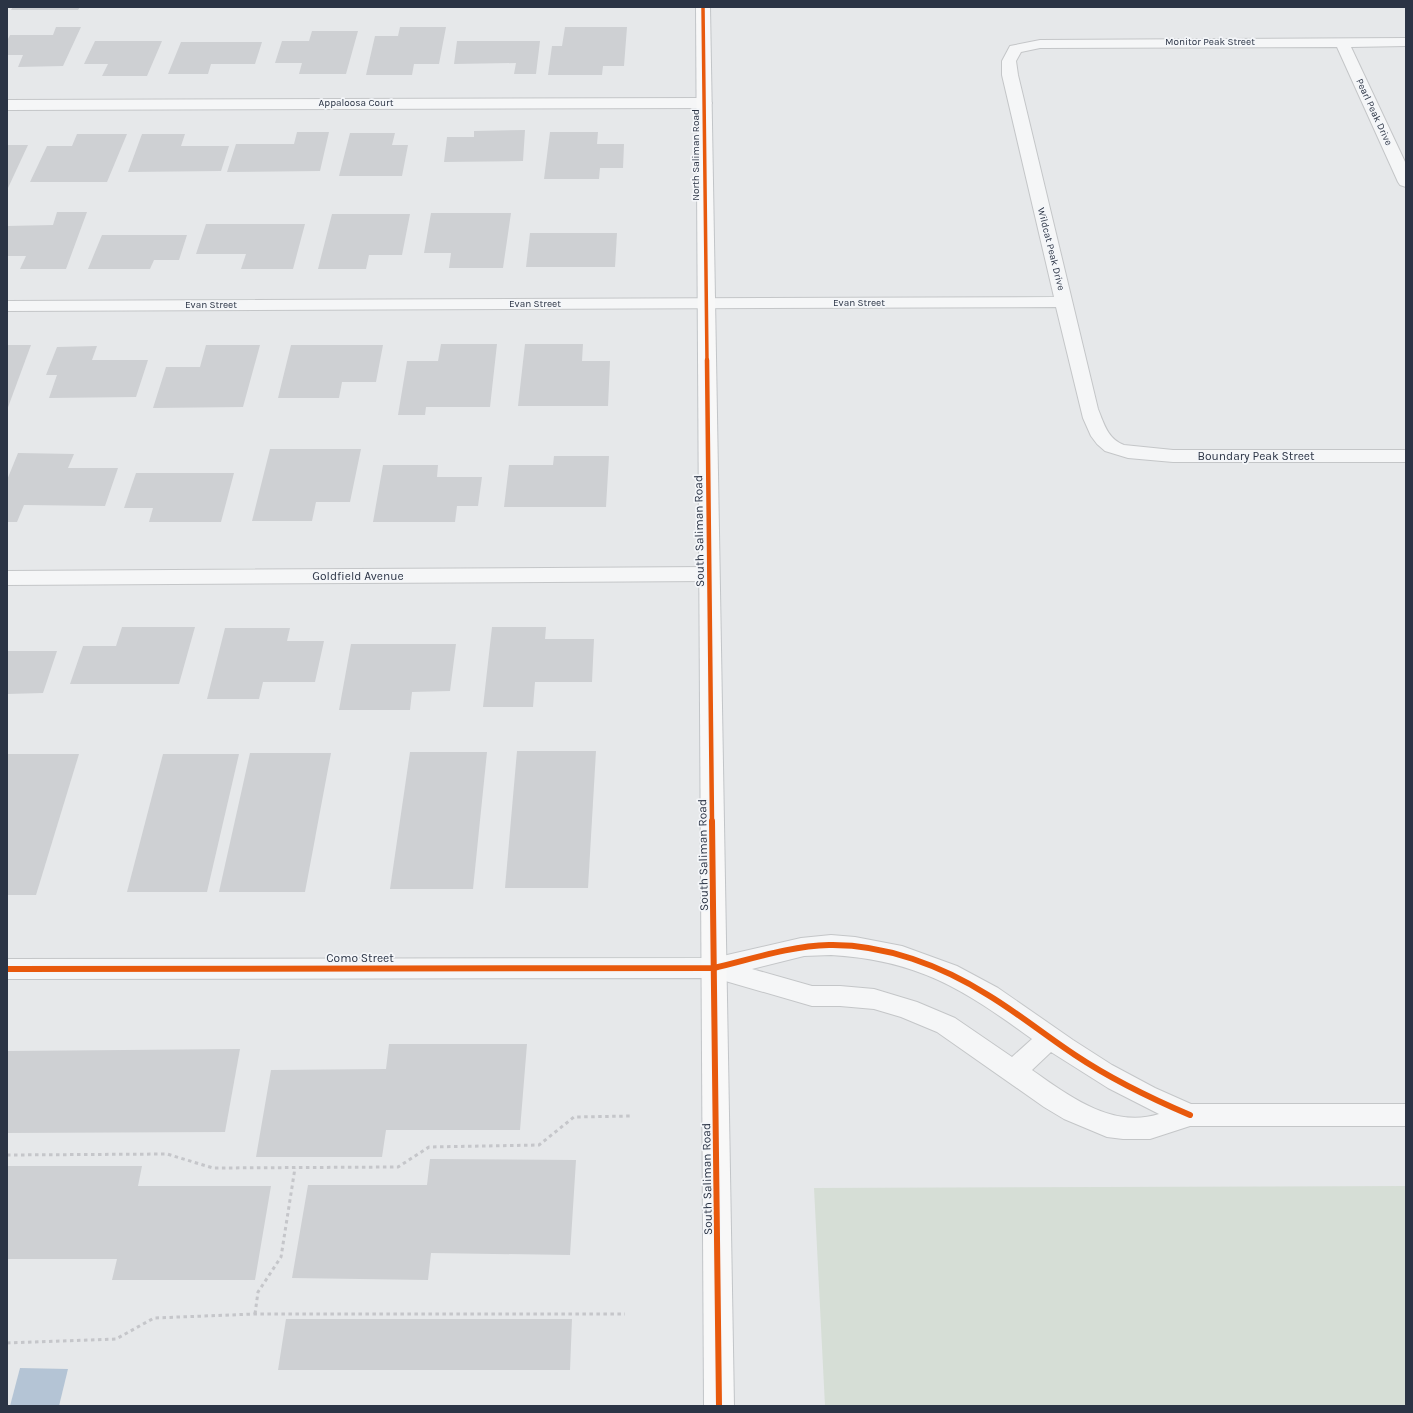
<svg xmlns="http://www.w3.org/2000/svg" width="1413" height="1413" viewBox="0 0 1413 1413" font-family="Karla,sans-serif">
<rect width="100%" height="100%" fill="#e6e8ea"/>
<path fill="#d6ded6" d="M1406,1186V1406H825L814,1188Z"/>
<path fill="#b4c4d5" d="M20,1368L68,1369L59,1406H10Z"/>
<g fill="#ced0d3">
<path d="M13,7H80L78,10H11Z"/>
<path d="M56,27H81L63,66L18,67L23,55H7V41L10,35H53Z"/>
<path d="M400,27H446L439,64H414L412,75H366L375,36H398Z"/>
<path d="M565,27H627L624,66H603L602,75H548L552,46H562Z"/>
<path d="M312,31H358L346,74H299L302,63H275L282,41H309Z"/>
<path d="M95,41H162L147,76H102L108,64H84Z"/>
<path d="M457,41H540L536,74H514L516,63L454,64Z"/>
<path d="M181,42H262L255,64H211L208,74H168Z"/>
<path d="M525,130L523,161L444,162L447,137H474V131Z"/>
<path d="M297,132H329L320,171L227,172L236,144H294Z"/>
<path d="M550,132H598L597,144H624L623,168H600L599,179H544Z"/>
<path d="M350,133H395L392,145H408L402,176H339Z"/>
<path d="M77,134H127L107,182H30L47,146H72Z"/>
<path d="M142,134H185L181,146H229L221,171L128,172Z"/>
<path d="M7,145H28L8,188H7Z"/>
<path d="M57,212H87L66,269H20L26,256H7V226L53,225Z"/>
<path d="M431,213H511L503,268H449L451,253H424Z"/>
<path d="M332,214H410L402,255H369L366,269H318Z"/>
<path d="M206,224H305L293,269H241L246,254H196Z"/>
<path d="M530,233H617L615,267H526Z"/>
<path d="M102,235H187L179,260H154L150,269H88Z"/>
<path d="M441,344H497L490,407H426L425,415H398L407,361H438Z"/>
<path d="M525,344H583L582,361H610L608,406H518Z"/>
<path d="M7,345H31L7,410Z"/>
<path d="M206,345H260L243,407L153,408L166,367H200Z"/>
<path d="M291,345H383L376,382H342L339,398H278Z"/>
<path d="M97,346L92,360H148L136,397L49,398L57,375H46L57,347Z"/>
<path d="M270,449H361L350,502H316L312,521H252Z"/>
<path d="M18,453L74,454L68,468H118L105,506L24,505L17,522H7V480Z"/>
<path d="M554,456H609L606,507H504L509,465H553Z"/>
<path d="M383,465H438L437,477H482L478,506H457L455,522H373Z"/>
<path d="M136,473H234L221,522H149L153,508H124Z"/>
<path d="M122,627H195L179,684H70L83,646H116Z"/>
<path d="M492,627H546L545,639H594L592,682H535L533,707H483Z"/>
<path d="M225,628H290L287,641H324L315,682H263L259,699H207Z"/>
<path d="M351,644H456L450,691L412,692L410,710H339Z"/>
<path d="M7,651H57L43,693L7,694Z"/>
<path d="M517,751H596L588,888H505Z"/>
<path d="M410,752H487L473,889H390Z"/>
<path d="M250,753H331L305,892H219Z"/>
<path d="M7,754H79L36,895H7Z"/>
<path d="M163,754H239L207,892H127Z"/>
<path d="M389,1044H527L520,1130H386L382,1157H256L271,1070L386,1069Z"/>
<path d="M240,1049L225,1132L7,1133V1051Z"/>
<path d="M430,1159L576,1160L570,1255L431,1253L428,1280L292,1278L308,1185H427Z"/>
<path d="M8,1166H142L138,1186H271L255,1280H112L117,1259H7Z"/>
<path d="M286,1319H572L570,1370H278Z"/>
</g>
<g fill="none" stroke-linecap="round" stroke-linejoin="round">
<defs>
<g id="minor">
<path d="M1406,38V46L1351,47L1406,164V187L1400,185L1398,182L1337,47L1040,48L1021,52L1016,61L1018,75L1098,409C1104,424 1108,439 1124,445L1173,450H1406V462H1173L1128,458L1105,451L1097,444L1091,436L1083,418L1056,307L7,311V301L1054,297L1002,75V61L1010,46L1040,40Z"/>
<path d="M704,98L709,100L712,103L709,106L704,108L7,110V100Z"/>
<path d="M709,567L716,569L719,574L716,579L709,581L7,585V571Z"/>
<path d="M831,935L855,937L902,946L957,966L998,988L1073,1040L1112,1065L1155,1088L1191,1104H1406V1126H1190L1150,1139H1123L1107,1137L1064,1119L1044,1107L937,1032L901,1017L874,1009L840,1006H812L715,978L7,979V959L714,958L801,938ZM831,955C918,960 963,989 1032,1039L1012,1057L955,1018L917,1002L874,989L840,986H812L752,969L804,956ZM1051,1052L1108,1088L1159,1114C1112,1129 1069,1096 1032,1070Z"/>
</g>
<path id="major" d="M696,7H710L734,1406H704Z"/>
</defs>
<use href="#minor" stroke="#c4c6c8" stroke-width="2"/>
<use href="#major" stroke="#c2c5c8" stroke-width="2"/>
<g stroke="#c5c6ca" stroke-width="3" stroke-dasharray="3.5 3.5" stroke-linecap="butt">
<path d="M7,1155L167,1154L213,1168L398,1167L429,1147L539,1145L574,1117L630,1116"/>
<path d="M255,1314L258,1292L281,1257L295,1168"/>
<path d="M7,1343L116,1339L154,1318L255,1314H625"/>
</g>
<use href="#minor" fill="#f5f6f7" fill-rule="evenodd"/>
<use href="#major" fill="#f8f8f8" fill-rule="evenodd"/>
<defs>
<path id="cycleway-far2" d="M703,7L707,361"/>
<path id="cycleway-far1" d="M707,360L712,822"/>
<g id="cycleway">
<path d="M712,821L719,1406"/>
<path d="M7,969L714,968C752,959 790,946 829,945C885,944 942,966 988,995C1018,1013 1046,1036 1075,1055C1111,1079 1150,1098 1190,1115"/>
</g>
</defs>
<use href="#cycleway-far2" stroke="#f4f6f9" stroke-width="5.5"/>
<use href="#cycleway-far1" stroke="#f4f6f9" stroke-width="7"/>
<use href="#cycleway" stroke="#f4f6f9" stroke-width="8"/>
<use href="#cycleway-far2" stroke="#e8590c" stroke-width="3.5"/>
<use href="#cycleway-far1" stroke="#e8590c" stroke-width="4.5"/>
<use href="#cycleway" stroke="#e8590c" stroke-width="6"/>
</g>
<g text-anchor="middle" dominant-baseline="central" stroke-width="3.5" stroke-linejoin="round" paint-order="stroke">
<g font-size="10" fill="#2b3445" stroke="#f4f6f9">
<text x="1210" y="42">Monitor Peak Street</text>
<text x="356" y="103">Appaloosa Court</text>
<text transform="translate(1374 112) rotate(65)">Pearl Peak Drive</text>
<text transform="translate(696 155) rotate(-90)">North Saliman Road</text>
<text transform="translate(1051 249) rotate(76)">Wildcat Peak Drive</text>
<text x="859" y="303">Evan Street</text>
<text x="535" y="304">Evan Street</text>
<text x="211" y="305">Evan Street</text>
</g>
<g font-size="12" fill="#2b3445" stroke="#f4f6f9">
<text x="1256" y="456">Boundary Peak Street</text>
<text transform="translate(699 531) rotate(-91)">South Saliman Road</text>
<text x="358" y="576">Goldfield Avenue</text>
<text transform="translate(703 855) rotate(-91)">South Saliman Road</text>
<text x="360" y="958">Como Street</text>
<text transform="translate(707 1179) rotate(-91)">South Saliman Road</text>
</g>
</g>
<rect width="1413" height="1413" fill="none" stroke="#2b3445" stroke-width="16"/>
</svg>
